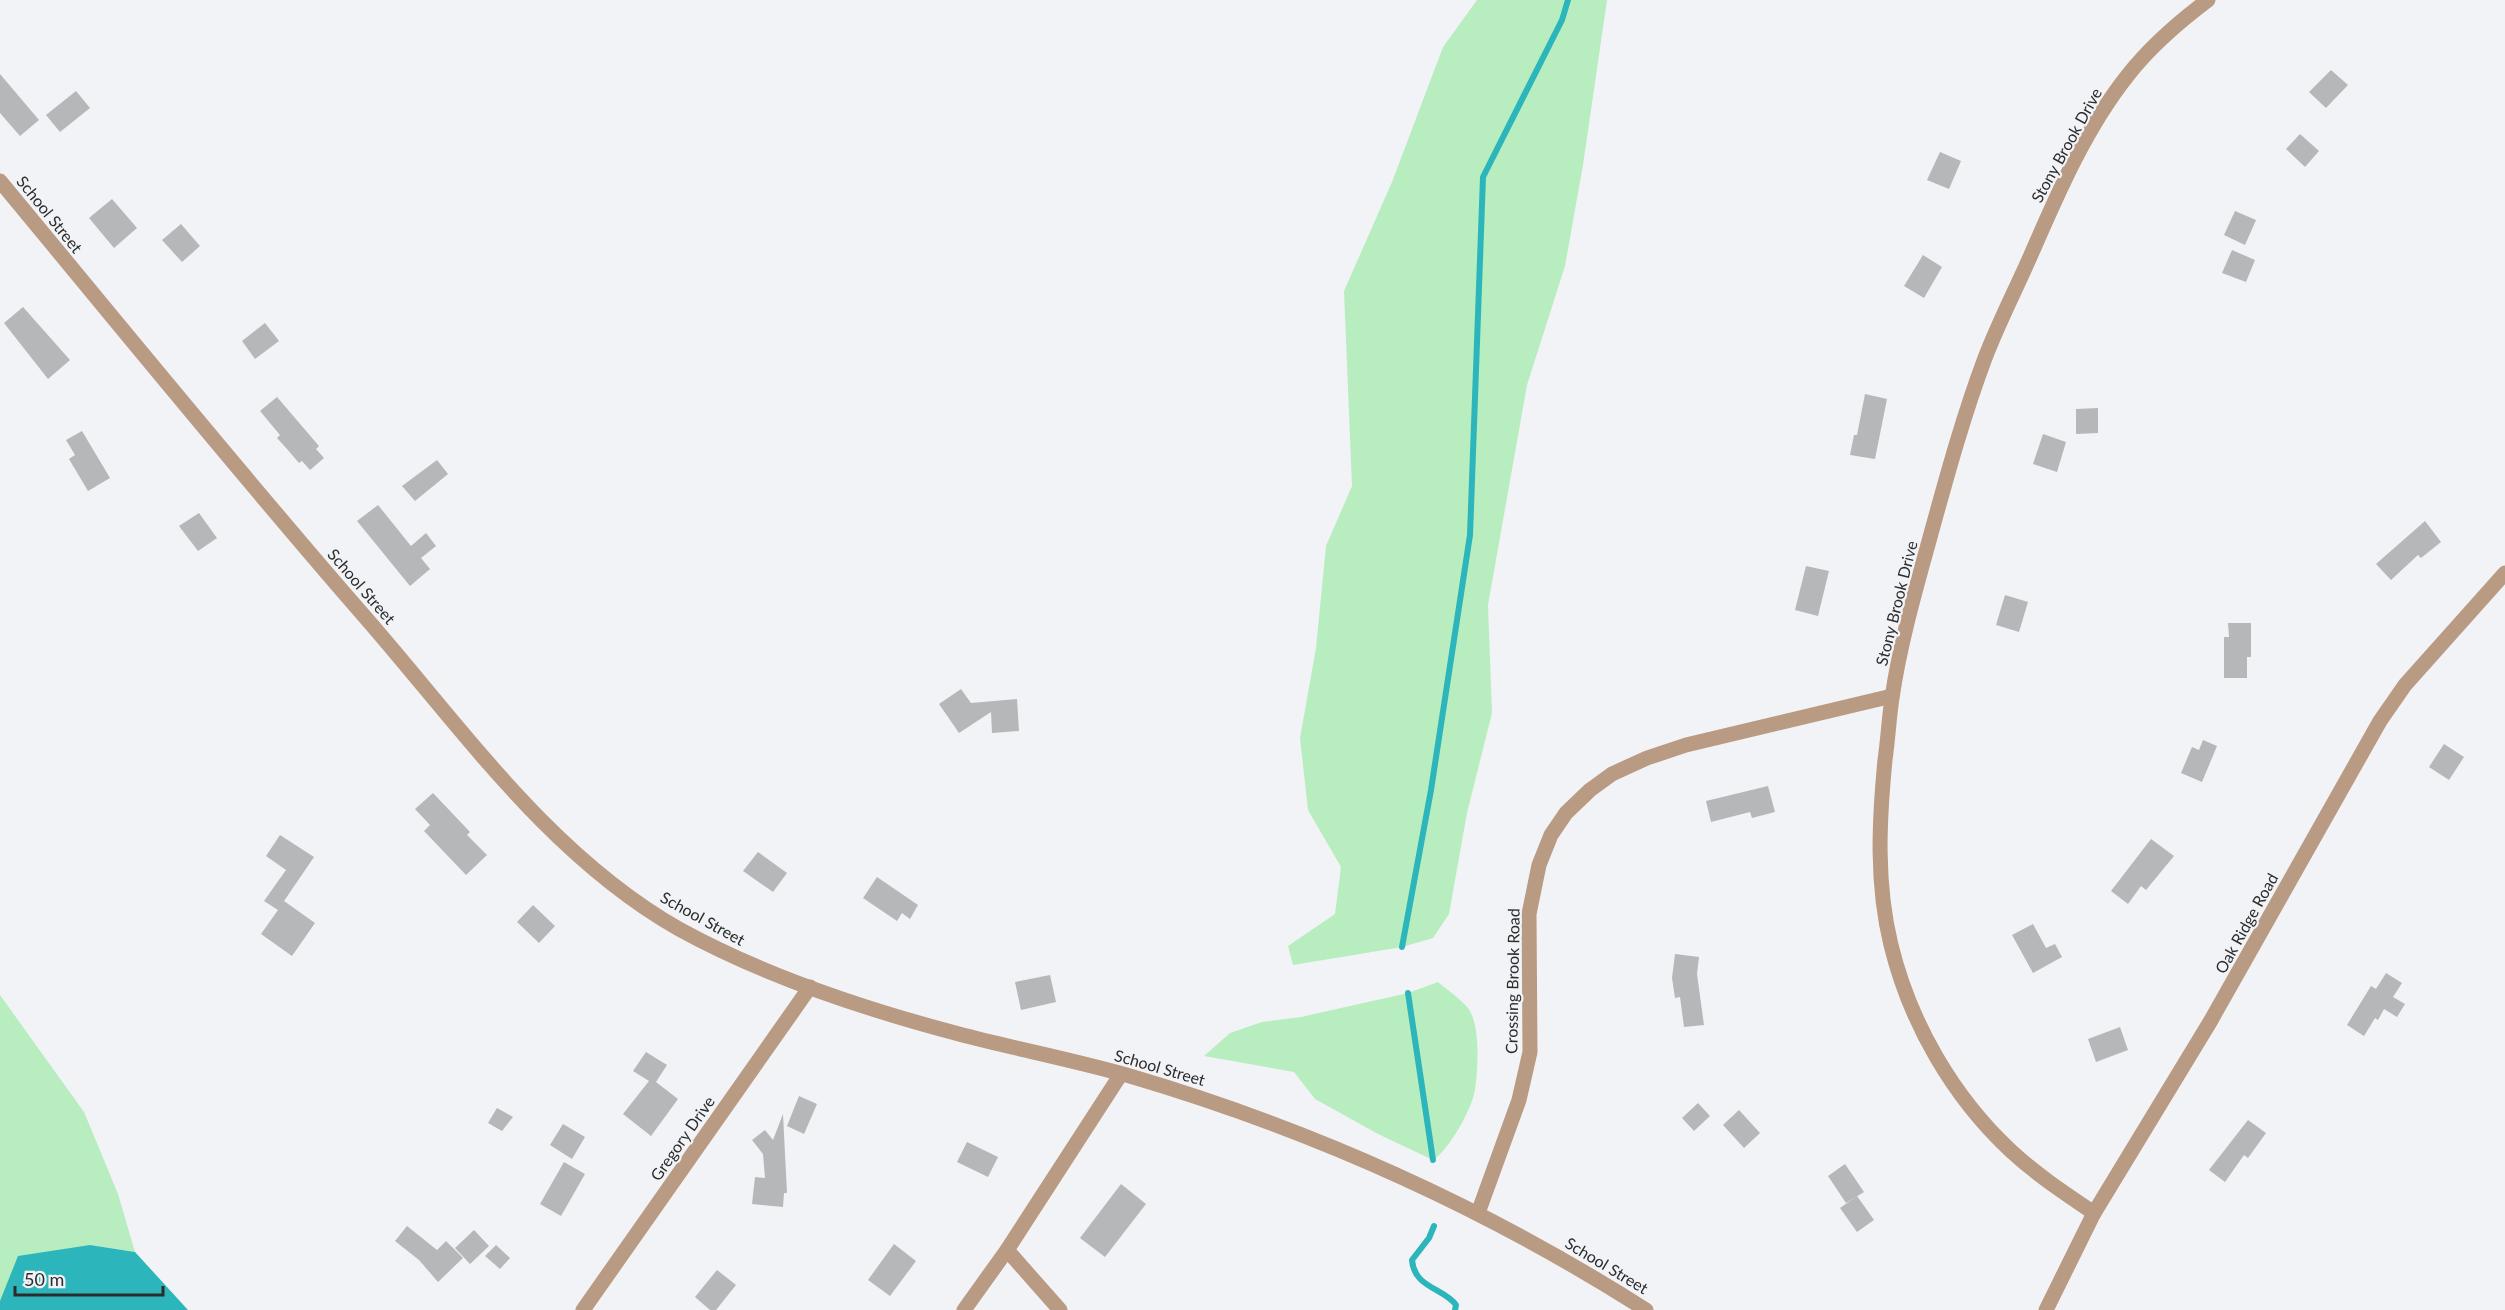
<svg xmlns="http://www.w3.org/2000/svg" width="2505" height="1310" viewBox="0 0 2505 1310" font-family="Lato,sans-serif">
<rect width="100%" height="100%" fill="#f2f3f6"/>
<g fill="#b8edc0">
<path d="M1477,0H1607L1583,165L1565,266L1527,385L1488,605L1492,713L1467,813L1449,914L1433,938L1402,947L1293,965L1288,946L1335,914L1341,867L1308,810L1300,738L1316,648L1326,546L1352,486L1344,291L1392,182L1443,47Z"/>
<path d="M1438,982C1446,989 1468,1004 1471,1013C1480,1032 1478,1069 1475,1090C1472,1109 1449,1150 1433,1160L1378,1134L1315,1099L1294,1072L1204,1056L1230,1033L1262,1022L1301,1017L1408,993Z"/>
<path d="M0,995L84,1112L118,1194L135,1252L90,1245L0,1301Z"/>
</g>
<path fill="#2cb5ba" d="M90,1245L135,1252L188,1310H0V1301L18,1256Z"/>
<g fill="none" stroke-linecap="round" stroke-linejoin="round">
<g stroke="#2cb5ba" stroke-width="6">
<path d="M1402,947L1431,790L1470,535L1483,177L1562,20L1568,0"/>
<path d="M1408,993L1433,1160"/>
<path d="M1434,1226L1429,1238L1412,1260C1414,1288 1444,1288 1456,1305L1455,1310"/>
</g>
</g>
<g fill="#b5b7b9">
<path d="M2331,70L2348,85L2326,108L2309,92Z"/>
<path d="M0,74L39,120L20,136L0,113Z"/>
<path d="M76,91L90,108L60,132L46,115Z"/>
<path d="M2300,134L2319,151L2305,167L2286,149Z"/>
<path d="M1940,152L1961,161L1949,189L1927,180Z"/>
<path d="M112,199L137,228L114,248L89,218Z"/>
<path d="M2235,211L2256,220L2245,245L2224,235Z"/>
<path d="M181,224L200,246L182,262L162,240Z"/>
<path d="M2232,250L2255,260L2246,282L2222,273Z"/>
<path d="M1923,255L1942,267L1924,298L1904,286Z"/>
<path d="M23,307L70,360L48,379L4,323Z"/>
<path d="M265,323L279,341L255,359L242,341Z"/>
<path d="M1865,394L1887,399L1875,459L1850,455L1854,435H1857Z"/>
<path d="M277,397L319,446L316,449L324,458L310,470L302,461L299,463L287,449L277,438L280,435L260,411Z"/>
<path d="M2098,408V433L2076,434V409Z"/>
<path d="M82,431L110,478L88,491L69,459L75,455L66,440Z"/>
<path d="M2043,434L2066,442L2057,472L2033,464Z"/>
<path d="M437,460L448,474L415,501L402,486Z"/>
<path d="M378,505L411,546L426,533L436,546L421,558L430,569L410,586L357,521Z"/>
<path d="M199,513L217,538L198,551L179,526Z"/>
<path d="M2425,521L2441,542L2421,558L2418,555L2391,580L2376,564Z"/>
<path d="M1806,566L1829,571L1818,616L1795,610Z"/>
<path d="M2005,595L2028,602L2019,632L1996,625Z"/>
<path d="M2228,623H2251V657H2247V678H2224V637H2229Z"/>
<path d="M961,689L971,703L1017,699L1019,731L992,733L991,712L959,733L939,704Z"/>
<path d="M2203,740L2217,746L2202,782L2181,773L2192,747L2199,750Z"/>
<path d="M2444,744L2464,757L2449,780L2429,767Z"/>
<path d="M1768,786L1775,812L1752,818L1750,812L1711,822L1706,801Z"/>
<path d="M433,793L470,832L467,835L487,855L466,875L424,831L430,825L415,809Z"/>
<path d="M280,835L314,857L284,901L315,923L292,956L261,934L278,910L264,901L286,870L266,856Z"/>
<path d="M2151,839L2174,856L2146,890L2141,886L2128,904L2111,891Z"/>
<path d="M758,852L787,873L773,892L743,871Z"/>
<path d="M877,877L918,905L910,919L902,913L897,921L863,898Z"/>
<path d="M533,905L555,926L539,943L517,922Z"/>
<path d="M2033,924L2046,948L2055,944L2062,957L2033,973L2012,935Z"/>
<path d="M1675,954L1699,957L1697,974L1704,1025L1684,1027L1680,997L1675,998L1672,978Z"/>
<path d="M2386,973L2402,983L2393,997L2405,1004L2397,1017L2384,1009L2378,1020L2375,1018L2364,1036L2347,1025L2371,986L2376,989Z"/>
<path d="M1050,975L1056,1002L1021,1010L1015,982Z"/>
<path d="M2120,1027L2128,1050L2096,1062L2088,1039Z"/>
<path d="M646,1052L667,1065L656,1082L678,1099L651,1136L623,1114L649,1081L633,1071Z"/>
<path d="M799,1096L817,1104L804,1134L787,1126Z"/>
<path d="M1698,1103L1710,1116L1694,1131L1682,1118Z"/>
<path d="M497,1108L513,1117L502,1131L488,1123Z"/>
<path d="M1739,1110L1760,1133L1744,1148L1723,1125Z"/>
<path d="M783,1114L787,1193H784L783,1207L752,1204L755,1177L765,1178L763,1154L752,1140L765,1130L773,1140Z"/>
<path d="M2248,1120L2266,1133L2248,1158L2244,1155L2225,1182L2209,1170Z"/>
<path d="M563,1124L585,1137L572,1159L550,1145Z"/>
<path d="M967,1142L998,1157L988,1177L957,1162Z"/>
<path d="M564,1162L585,1174L561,1216L540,1204Z"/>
<path d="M1845,1164L1864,1192L1846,1203L1828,1176Z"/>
<path d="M1121,1184L1146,1204L1105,1257L1080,1238Z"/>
<path d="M1857,1196L1874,1220L1857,1232L1840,1208Z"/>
<path d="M407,1226L437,1250L446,1241L463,1258L438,1282L419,1260L395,1241Z"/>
<path d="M474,1230L489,1246L470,1264L455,1248Z"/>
<path d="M894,1244L916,1261L890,1296L868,1280Z"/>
<path d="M496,1245L510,1258L500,1269L485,1256Z"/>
<path d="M717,1270L736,1285L716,1310H710L695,1297Z"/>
</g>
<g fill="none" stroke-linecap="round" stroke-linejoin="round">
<g stroke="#b99a83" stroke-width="15">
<path d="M0,181C121,327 241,475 365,617C462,728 549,855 679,929C766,977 864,1009 959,1034C1016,1049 1074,1060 1130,1076C1313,1130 1486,1208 1646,1310"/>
<path d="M1478,1213L1519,1100L1530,1052L1529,914L1539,865L1551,835L1566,813L1590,790L1612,774L1647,758L1686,745L1892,696"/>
<path d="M2094,1213C2066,1194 2037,1175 2011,1151C1953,1097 1910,1023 1891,945C1876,884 1879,822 1885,760C1888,739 1889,718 1892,698C1900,642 1917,585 1932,530C1948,472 1964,414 1985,358C1998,324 2015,291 2030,257C2057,195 2085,129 2128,75C2150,47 2180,21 2208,0"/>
<path d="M1007,1250L1060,1310"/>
<path d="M583,1310L810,987"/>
<path d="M964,1310L1007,1250L1121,1074"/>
<path d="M2046,1310L2094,1213L2210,1022L2380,721L2405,685L2505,573"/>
</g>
</g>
<g text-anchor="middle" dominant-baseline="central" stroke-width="4.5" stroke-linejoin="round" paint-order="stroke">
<g font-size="16" fill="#2b2c2d" stroke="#f2f3f6">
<text transform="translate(2066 145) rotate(-61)">Stony Brook Drive</text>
<text transform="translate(50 214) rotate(51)">School Street</text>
<text transform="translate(362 586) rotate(49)">School Street</text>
<text transform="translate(1896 603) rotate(-76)">Stony Brook Drive</text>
<text transform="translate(703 918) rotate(29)">School Street</text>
<text transform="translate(2246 923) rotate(-61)">Oak Ridge Road</text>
<text transform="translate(1512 981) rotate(-89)">Crossing Brook Road</text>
<text transform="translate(1160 1067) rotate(16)">School Street</text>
<text transform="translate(682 1138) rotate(-55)">Gregory Drive</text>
<text transform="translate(1607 1265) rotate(31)">School Street</text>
</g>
</g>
<path d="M15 1286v9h148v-9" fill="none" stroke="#2b2c2d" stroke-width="3"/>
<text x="24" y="1286" font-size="18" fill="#2b2c2d" stroke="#f2f3f6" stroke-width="4.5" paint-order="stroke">50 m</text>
</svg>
